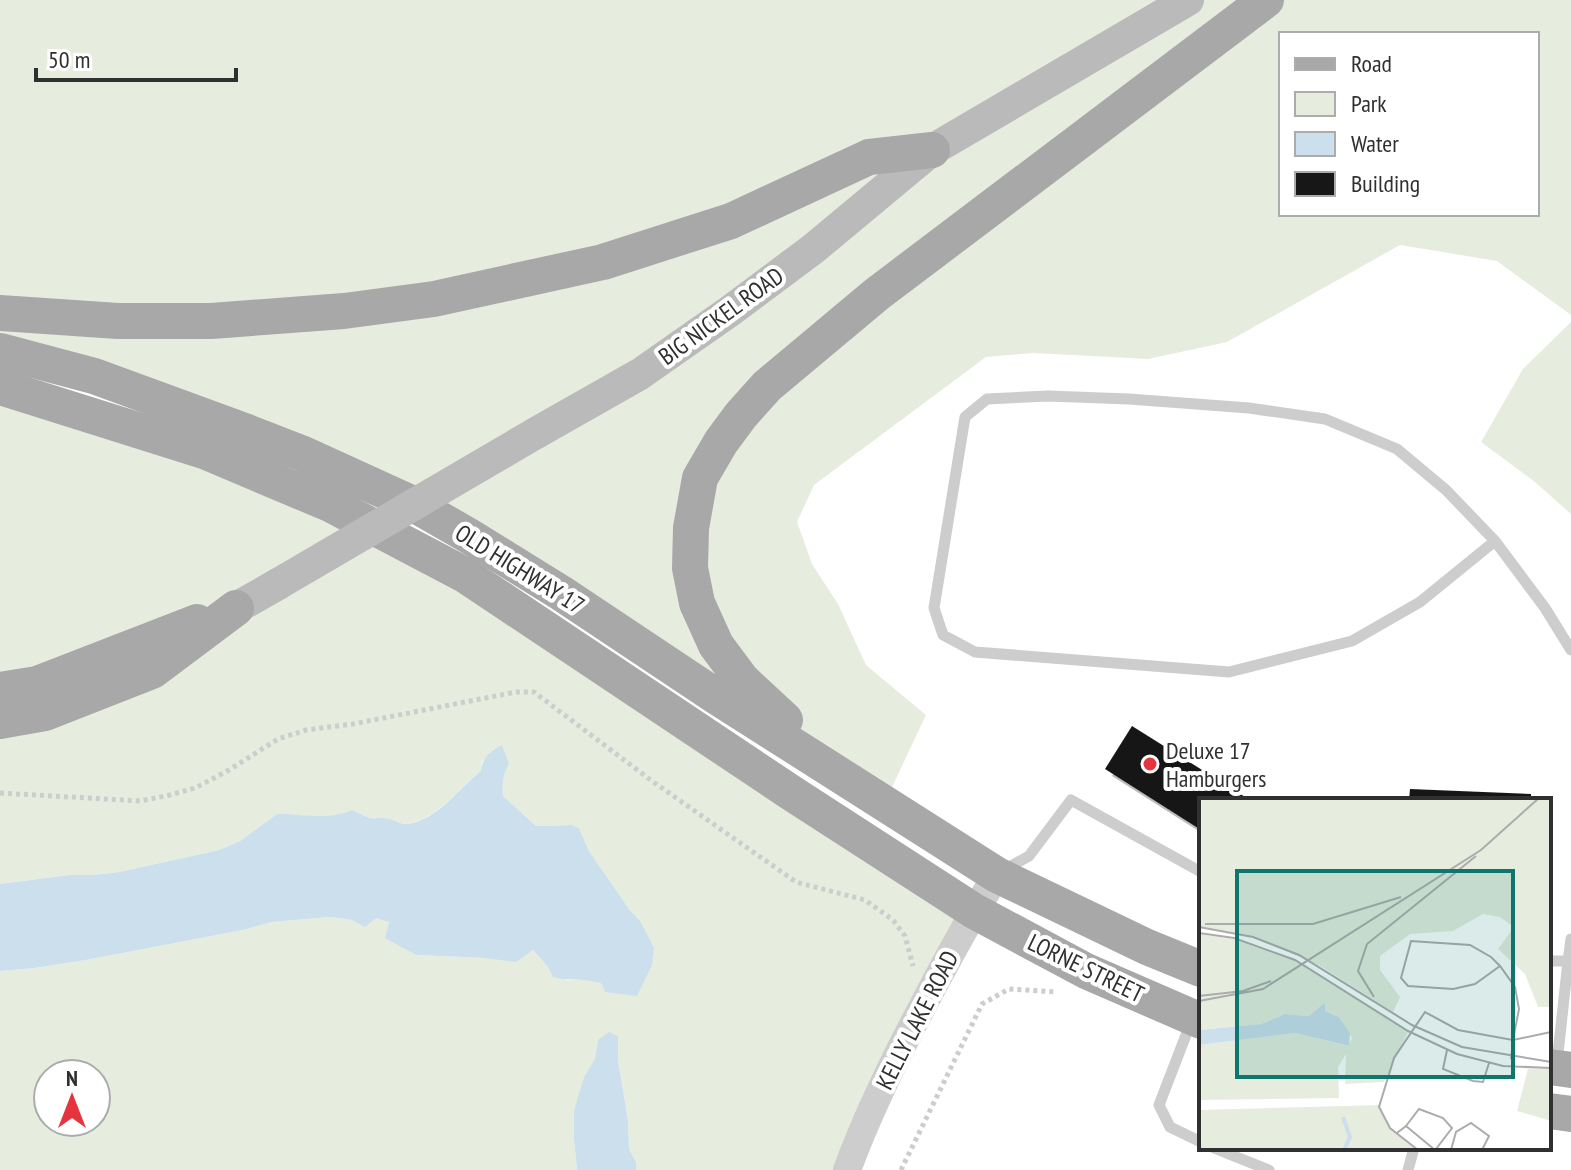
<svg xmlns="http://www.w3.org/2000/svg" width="1571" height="1170" viewBox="0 0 1571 1170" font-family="'PT Sans Narrow',sans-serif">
<defs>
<filter id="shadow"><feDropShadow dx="7" dy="7" stdDeviation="0" flood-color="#0004"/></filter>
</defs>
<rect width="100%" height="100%" fill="#fff"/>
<g fill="#e6eddf" fill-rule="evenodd">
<path d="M0,0H1571V315L1497,261L1400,245L1227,342L1148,359L1033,353L986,357L814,485L797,522L812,564L838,604L866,665L926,715L886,800L469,533L0,349ZM1281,34H1537V214H1281Z"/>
<path d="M1571,322V514L1535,482L1481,442L1523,369Z"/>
<path d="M0,389L333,509L974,913L849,1170H636V1162L629,1149L628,1120L618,1060V1037L598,1040L595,1060L584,1077L574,1140L577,1170H0V971L35,968L86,960L243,930L272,922L330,917L352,920L376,918L389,921L386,938L416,955L485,958L533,950L548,967L567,980L589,979L602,984L654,949L641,922L629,909L589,851L579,828L572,825L536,826L503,796C502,784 503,775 509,764L494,749L482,762L481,771C458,789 438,818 408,824C401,825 396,820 390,819C383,817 377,819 370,818C364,816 358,812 353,810L334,816L321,817L277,814L240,841L219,850L119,872L93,875H69L0,884ZM48,1074H96V1122H48Z"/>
</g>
<g fill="#cbdfed">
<path d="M502,745L509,764C503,775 502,784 503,796L536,826L572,825L579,828L589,851L629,909L641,922L654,948L652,965L637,996L605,992L602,984C584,977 572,982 553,977L548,967L533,950L516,962L485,958L416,955L385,938L389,922L376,918L365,927L352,920L330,917L272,922L243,930L86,960L35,968L0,971V884L69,875H93L119,872L219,850L240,841L277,814C305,814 325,821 352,810C358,812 364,816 370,818C377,819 383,817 390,819C396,820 401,825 408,824C438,819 458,789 481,771C482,758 490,751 502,745Z"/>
<path d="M609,1032L618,1036V1060L628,1120L629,1149L636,1162V1170H577L574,1140V1111L584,1077L595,1059L598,1040Z"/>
</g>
<g fill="#171717" filter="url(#shadow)">
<path d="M1132,726L1250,800H1201V830L1105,769Z"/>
<path d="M1410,789L1531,794V800H1409Z"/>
</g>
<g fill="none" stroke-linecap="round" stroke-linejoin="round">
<g stroke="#cdcdcd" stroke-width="5" stroke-dasharray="4 4" stroke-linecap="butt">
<path d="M0,793L140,801L170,795L195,788L229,770L278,739L306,730L353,724L516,692H534L652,781L796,882L865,900L893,920L905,936L913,966"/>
<path d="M901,1170L982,1004L1009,989L1056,992"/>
</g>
<g stroke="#cdcdcd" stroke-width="11">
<path d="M1495,541L1420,602L1352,641L1229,672L975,652L943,635L934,608L965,417L987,399L1048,396L1129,399L1249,408L1325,419L1397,449L1446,490L1495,541L1545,608L1571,650"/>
<path d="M1004,870L1029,856L1071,800L1201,872"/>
<path d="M1571,939L1568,961L1571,960"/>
<path d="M1549,961H1568L1557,1063"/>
<path d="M1191,1022L1159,1105L1170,1127L1201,1142"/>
<path d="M1214,1148L1269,1170"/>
<path d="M1408,1170L1414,1148"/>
</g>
<path stroke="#cdcdcd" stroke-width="28" d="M847,1170C869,1110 897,1054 927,998C949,956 971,915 997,875"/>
<g stroke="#bababa" stroke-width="32">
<path d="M536,433L640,374L730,311L813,249L932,150L1188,0"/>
<path d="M236,608L278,584"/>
</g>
<g stroke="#a8a8a8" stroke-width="36">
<path d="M0,313L118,321H211L344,311L434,299L603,262L731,221L869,157L932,150"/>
<path d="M0,351L94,376L247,432L301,453L415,505L469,536L561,593L717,697L997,875L1147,947L1201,969"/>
<path d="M0,387L204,451L332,505L465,575L793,794L974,911L1086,971L1201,1021"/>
<path d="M0,690L37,684L197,622"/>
<path d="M785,720L742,680L716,645L697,603L690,568L691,528L700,478L721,442L741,415L767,386L877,294L1266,0"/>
<path d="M0,721L45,713L152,671L236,608"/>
<path d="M1549,1067L1571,1070"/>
<path d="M1549,1111L1571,1114"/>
</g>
<path stroke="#bababa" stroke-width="32" d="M278,584L536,433"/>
</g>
<circle fill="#e6343e" stroke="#fff" stroke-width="3" cx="1150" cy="764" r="8"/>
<g text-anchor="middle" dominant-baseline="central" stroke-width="8" stroke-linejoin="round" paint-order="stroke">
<g font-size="24" fill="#303030" stroke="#fff">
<text transform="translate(721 316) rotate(-36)">BIG NICKEL ROAD</text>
<text transform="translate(520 569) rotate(32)">OLD HIGHWAY 17</text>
<text transform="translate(1086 968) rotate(26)">LORNE STREET</text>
<text transform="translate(917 1020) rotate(-63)">KELLY LAKE ROAD</text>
</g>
<g font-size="24" fill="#303030" stroke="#fff" text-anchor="start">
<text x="1166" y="750">Deluxe 17<tspan x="1166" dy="28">Hamburgers</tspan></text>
</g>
</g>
<g transform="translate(1199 798)">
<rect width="352" height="352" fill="#fff"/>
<path d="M0,0H352V209H339L326,176L299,151L315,129L301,119L284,116L254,133L211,136L181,158V172L201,199L194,214L120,167L54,139L0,129ZM0,136L34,141L96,163L209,234L185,284L146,286L147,256L139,269L140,300L0,302V247L96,235L149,248L153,240L140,219L126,213V204L110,218L86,216L62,226L0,232ZM329,271H352V323L318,313ZM181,307L191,330L220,352H0V312Z" fill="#e6eddf"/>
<path d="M126,204V213L140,219L151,235L150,248L96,235L0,247V232L62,226L86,216L110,218Z" fill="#cbdfed"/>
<path fill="none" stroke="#cbdfed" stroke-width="4" d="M144,319L151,339L145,352"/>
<path fill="none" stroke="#acacac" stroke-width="2" d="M6,126H114L202,99M0,129L54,139L100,157L213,227L263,249L352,264M0,135L35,140L96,162L209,233L258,256L304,268L352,270M301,168L276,186L254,191L209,188L202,180L212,143L271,147L292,159L301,168L316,189L320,211L314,242L352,234M0,198L44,193L72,183M175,199L159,173L168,146L277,58M0,203L64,191L282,52L340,0M248,252L244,271L274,283L284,284L290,265M207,328L220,311L244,320L253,330L237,351M198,335L207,328L236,352M219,352L191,330L180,309L195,260L226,214L259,232L314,242L312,261M252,352L257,334L272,325L290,338L283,352"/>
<path fill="#0f766e" fill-opacity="0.15" stroke="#0f766e" stroke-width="4" d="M38,73H314V279H38Z"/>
<rect width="352" height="352" fill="none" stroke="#303030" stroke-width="4"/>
</g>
<rect x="1279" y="32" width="260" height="184" fill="#ffffff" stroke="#acacac" stroke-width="2"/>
<rect x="1295" y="58" width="40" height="12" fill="#a8a8a8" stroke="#acacac" stroke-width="2"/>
<text x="1351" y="72" font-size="24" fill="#303030">Road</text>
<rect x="1295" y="92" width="40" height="24" fill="#e6eddf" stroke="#acacac" stroke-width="2"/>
<text x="1351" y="112" font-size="24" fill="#303030">Park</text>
<rect x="1295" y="132" width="40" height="24" fill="#cbdfed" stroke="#acacac" stroke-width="2"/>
<text x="1351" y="152" font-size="24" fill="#303030">Water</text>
<rect x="1295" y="172" width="40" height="24" fill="#171717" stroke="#acacac" stroke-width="2"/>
<text x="1351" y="192" font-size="24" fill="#303030">Building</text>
<g transform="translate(72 1098)"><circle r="38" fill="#ffffff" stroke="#acacac" stroke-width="2"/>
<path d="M0-6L14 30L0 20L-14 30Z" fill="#e6343e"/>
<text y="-12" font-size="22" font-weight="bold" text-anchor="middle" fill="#303030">N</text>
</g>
<path d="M36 68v12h200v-12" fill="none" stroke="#303030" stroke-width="4"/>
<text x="48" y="68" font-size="24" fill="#303030" stroke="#ffffff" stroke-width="6" paint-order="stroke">50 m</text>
</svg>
